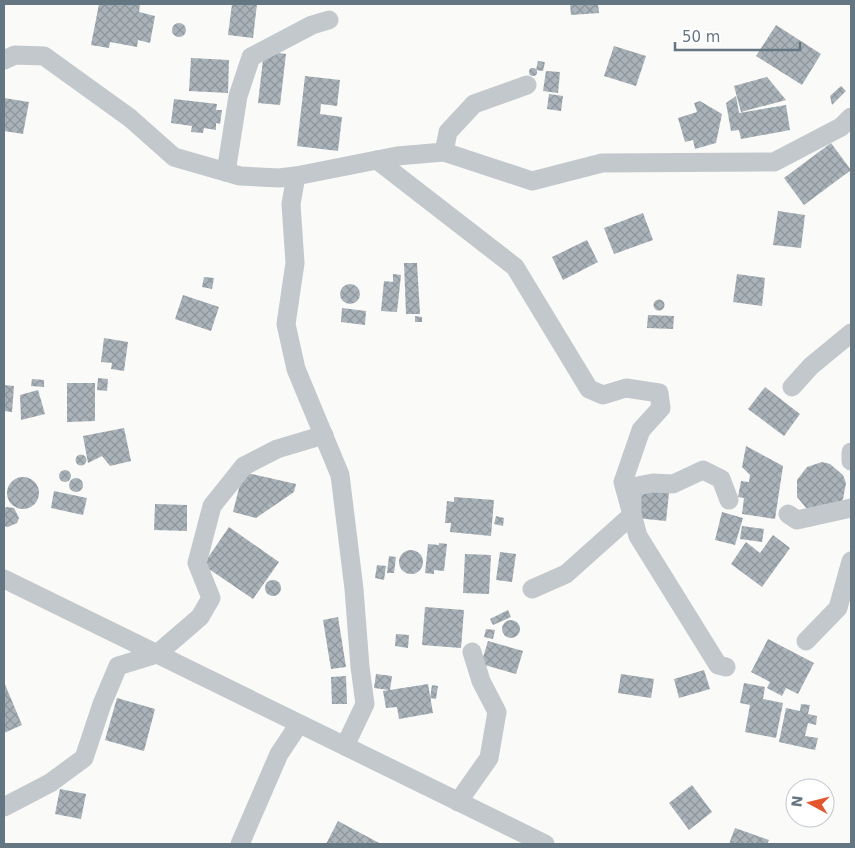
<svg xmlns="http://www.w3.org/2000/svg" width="855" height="848" viewBox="0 0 855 848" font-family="'DejaVu Sans',sans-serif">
<defs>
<pattern id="building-cross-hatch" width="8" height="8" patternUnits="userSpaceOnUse" patternTransform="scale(1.25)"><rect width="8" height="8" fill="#aab3b9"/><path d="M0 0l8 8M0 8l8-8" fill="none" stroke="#8e969c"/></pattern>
</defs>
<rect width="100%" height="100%" fill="#fafaf8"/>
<g fill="url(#building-cross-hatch)">
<path d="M99,4H140L139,12L155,16L150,43L138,40L137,47L110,42L109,48L91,45Z"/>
<path d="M232,4H257L253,38L228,35Z"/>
<path d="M570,4H598L599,13L571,15Z"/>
<circle cx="179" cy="30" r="7"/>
<path d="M776,25L821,54L802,85L756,56Z"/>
<path d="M614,46L646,56L636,86L604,76Z"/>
<path d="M264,51L286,54L280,105L258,103Z"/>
<path d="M191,58L229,60L228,93L189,91Z"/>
<path d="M538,61L545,62L543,71L536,70Z"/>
<circle cx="533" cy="72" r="4"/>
<path d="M546,71L560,72L558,93L543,91Z"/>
<path d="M305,76L340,80L337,106L321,104L320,114L342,117L338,151L297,146Z"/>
<path d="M767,77L786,100L741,112L734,86Z"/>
<path d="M841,86L846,91L832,105L830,96Z"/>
<path d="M549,94L563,96L561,111L547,109Z"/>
<path d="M736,96L739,113L786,105L790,130L741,139L739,130L731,131L726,103Z"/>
<path d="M4,98L29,102L23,134L4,131Z"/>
<path d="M174,99L217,104L216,110H222L220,124L216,123V130L204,128L203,133L191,132L192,126L171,123Z"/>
<path d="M700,101L722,114L716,143L695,149L693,140L685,142L678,118L697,112L694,103Z"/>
<path d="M831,143L851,170L804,205L784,178Z"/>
<path d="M778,211L805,215L801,248L773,245Z"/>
<path d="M643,213L653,240L614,254L604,228Z"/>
<path d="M587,240L598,262L563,280L552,257Z"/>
<path d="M404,263H417L420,314H406Z"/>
<path d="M393,274L401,275L397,312L381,311L384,281L393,282Z"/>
<path d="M737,274L765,278L762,306L733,302Z"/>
<path d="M204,277L214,278L212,289L202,287Z"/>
<circle cx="350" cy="294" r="10"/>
<path d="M183,295L219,307L211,331L175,319Z"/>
<circle cx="659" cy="305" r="5.5"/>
<path d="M342,308L366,311L365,325L341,322Z"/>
<path d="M648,315L674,316L673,329L647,328Z"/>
<path d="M415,316L422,317V322H415Z"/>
<path d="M104,338L128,342L124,371L111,369L112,363L101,362Z"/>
<path d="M98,378L108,379L107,391L97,390Z"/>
<path d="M32,379L44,380V387L31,386Z"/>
<path d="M67,383H95V421L67,422Z"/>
<path d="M4,385L14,386L12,412L4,411Z"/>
<path d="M765,387L800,414L784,436L748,409Z"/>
<path d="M38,390L45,414L21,420L20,395Z"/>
<path d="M124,428L131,461L110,466L102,456L88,463L83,436Z"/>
<path d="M746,446L783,466L775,519L742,514L744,498L738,497L741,481L749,482L750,475L742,467Z"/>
<circle cx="81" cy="460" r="5.5"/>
<path d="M822,462L830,464L843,475L846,483L843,499L838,506L807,509L797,497V480L807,467Z"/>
<circle cx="65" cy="476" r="6"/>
<path d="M243,472L296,484L294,492L256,518L233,512Z"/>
<circle cx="23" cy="493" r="16"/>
<circle cx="76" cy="485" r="7"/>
<path d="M639,490L669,493L666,521L636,518Z"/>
<path d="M54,491L87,498L83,515L51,508Z"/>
<path d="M454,497L494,500L491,536L450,532L451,523H445L447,501L454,502Z"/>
<path d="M155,504L187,505V531L154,530Z"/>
<path d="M7,507L14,508L19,518L17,523L8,527L4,526V508Z"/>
<path d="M722,512L743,518L735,545L715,540Z"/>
<path d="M496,516L504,518L503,526L494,524Z"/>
<path d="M742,526L764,529L762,542L740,539Z"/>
<path d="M229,527L279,562L253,599L203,565Z"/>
<path d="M773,535L790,548L762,587L731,564L746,542L760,553Z"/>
<path d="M439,543L447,544L444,571L434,570V574L425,573L428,544L439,545Z"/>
<circle cx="411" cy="562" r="12"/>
<path d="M500,552L516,554L512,582L496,580Z"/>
<path d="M465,554L491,555L489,594L463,593Z"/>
<path d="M389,556L396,557L394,573H387Z"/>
<path d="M377,565L386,566L384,580L375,578Z"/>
<circle cx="273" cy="588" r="8"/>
<path d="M425,607L464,610L461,648L422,645Z"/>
<path d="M508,610L511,617L493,625L490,619Z"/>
<path d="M338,617L346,667L331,669L323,620Z"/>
<circle cx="511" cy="629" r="9"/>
<path d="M486,629L495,630L493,639L484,637Z"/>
<path d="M396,634L409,635L408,648L395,646Z"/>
<path d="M768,639L814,663L798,694L786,688L782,696L767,688L770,682L751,672Z"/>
<path d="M488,641L523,651L516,674L481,664Z"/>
<path d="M704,670L710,689L679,698L674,679Z"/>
<path d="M376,674L392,676L390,690L428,684L433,713L399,719L397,707L386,708L383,691L389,690L374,688Z"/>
<path d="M621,674L654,679L651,698L618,693Z"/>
<path d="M346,676L347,704H332L331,677Z"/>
<path d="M4,682L22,725L4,733Z"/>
<path d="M744,683L765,687L763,699L783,703L776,738L745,732L750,705L740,703Z"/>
<path d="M432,685L438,686L436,699L430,698Z"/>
<path d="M117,698L155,709L144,751L105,740Z"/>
<path d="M801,704L810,705L808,714L817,716L816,725L808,723L805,736L818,738L815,750L779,742L786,708L800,711Z"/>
<path d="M692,785L712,812L689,830L669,803Z"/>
<path d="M60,789L86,794L81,819L55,814Z"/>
<path d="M338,821L381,844H326Z"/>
<path d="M735,828L769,840L767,844H729Z"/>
</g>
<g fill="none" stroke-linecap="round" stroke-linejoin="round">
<g stroke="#c3c8cc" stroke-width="19">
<path d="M4,60L15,55L44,56L130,118L174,157L240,176L279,178L296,176L291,204L295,263L286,324L296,369L340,475L354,589L360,667L365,704L345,746"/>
<path d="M444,152L532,181L602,163L774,162L841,127L851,117"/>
<path d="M377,160L515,267L589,389L603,395L626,388L659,393L661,408L641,430L623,482L638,536L718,665L726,667"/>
<path d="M226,172L238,96L251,57L312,25L329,20"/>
<path d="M296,176L397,156L444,152L448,132L474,104L527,85"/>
<path d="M792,387L811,366L851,333"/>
<path d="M851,452V461"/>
<path d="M788,514L797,520L851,508"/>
<path d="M4,579L545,844"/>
<path d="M532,589L566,574L632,515V487L653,483L673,484L703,470L721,479L729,500"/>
<path d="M806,641L838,608L851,561"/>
<path d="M458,802L489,758L497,712L481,681L472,652"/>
<path d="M4,807L50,783L84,758L102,704L118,666L157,654L200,617L211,598L197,563L212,506L244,466L277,449L324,435"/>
<path d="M240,844L279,754L299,724"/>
</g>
</g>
<rect width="855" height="848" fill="none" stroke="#657683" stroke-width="10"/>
<g transform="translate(810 803) rotate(277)"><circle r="24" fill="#ffffff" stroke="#c1c8cd"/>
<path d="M0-4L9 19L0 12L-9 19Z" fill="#e4572e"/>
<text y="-8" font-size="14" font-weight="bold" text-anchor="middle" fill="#657683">N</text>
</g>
<path d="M675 42v8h125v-8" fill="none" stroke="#657683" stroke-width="2.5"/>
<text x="682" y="42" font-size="15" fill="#657683" stroke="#ffffff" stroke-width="4" paint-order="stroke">50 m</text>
</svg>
